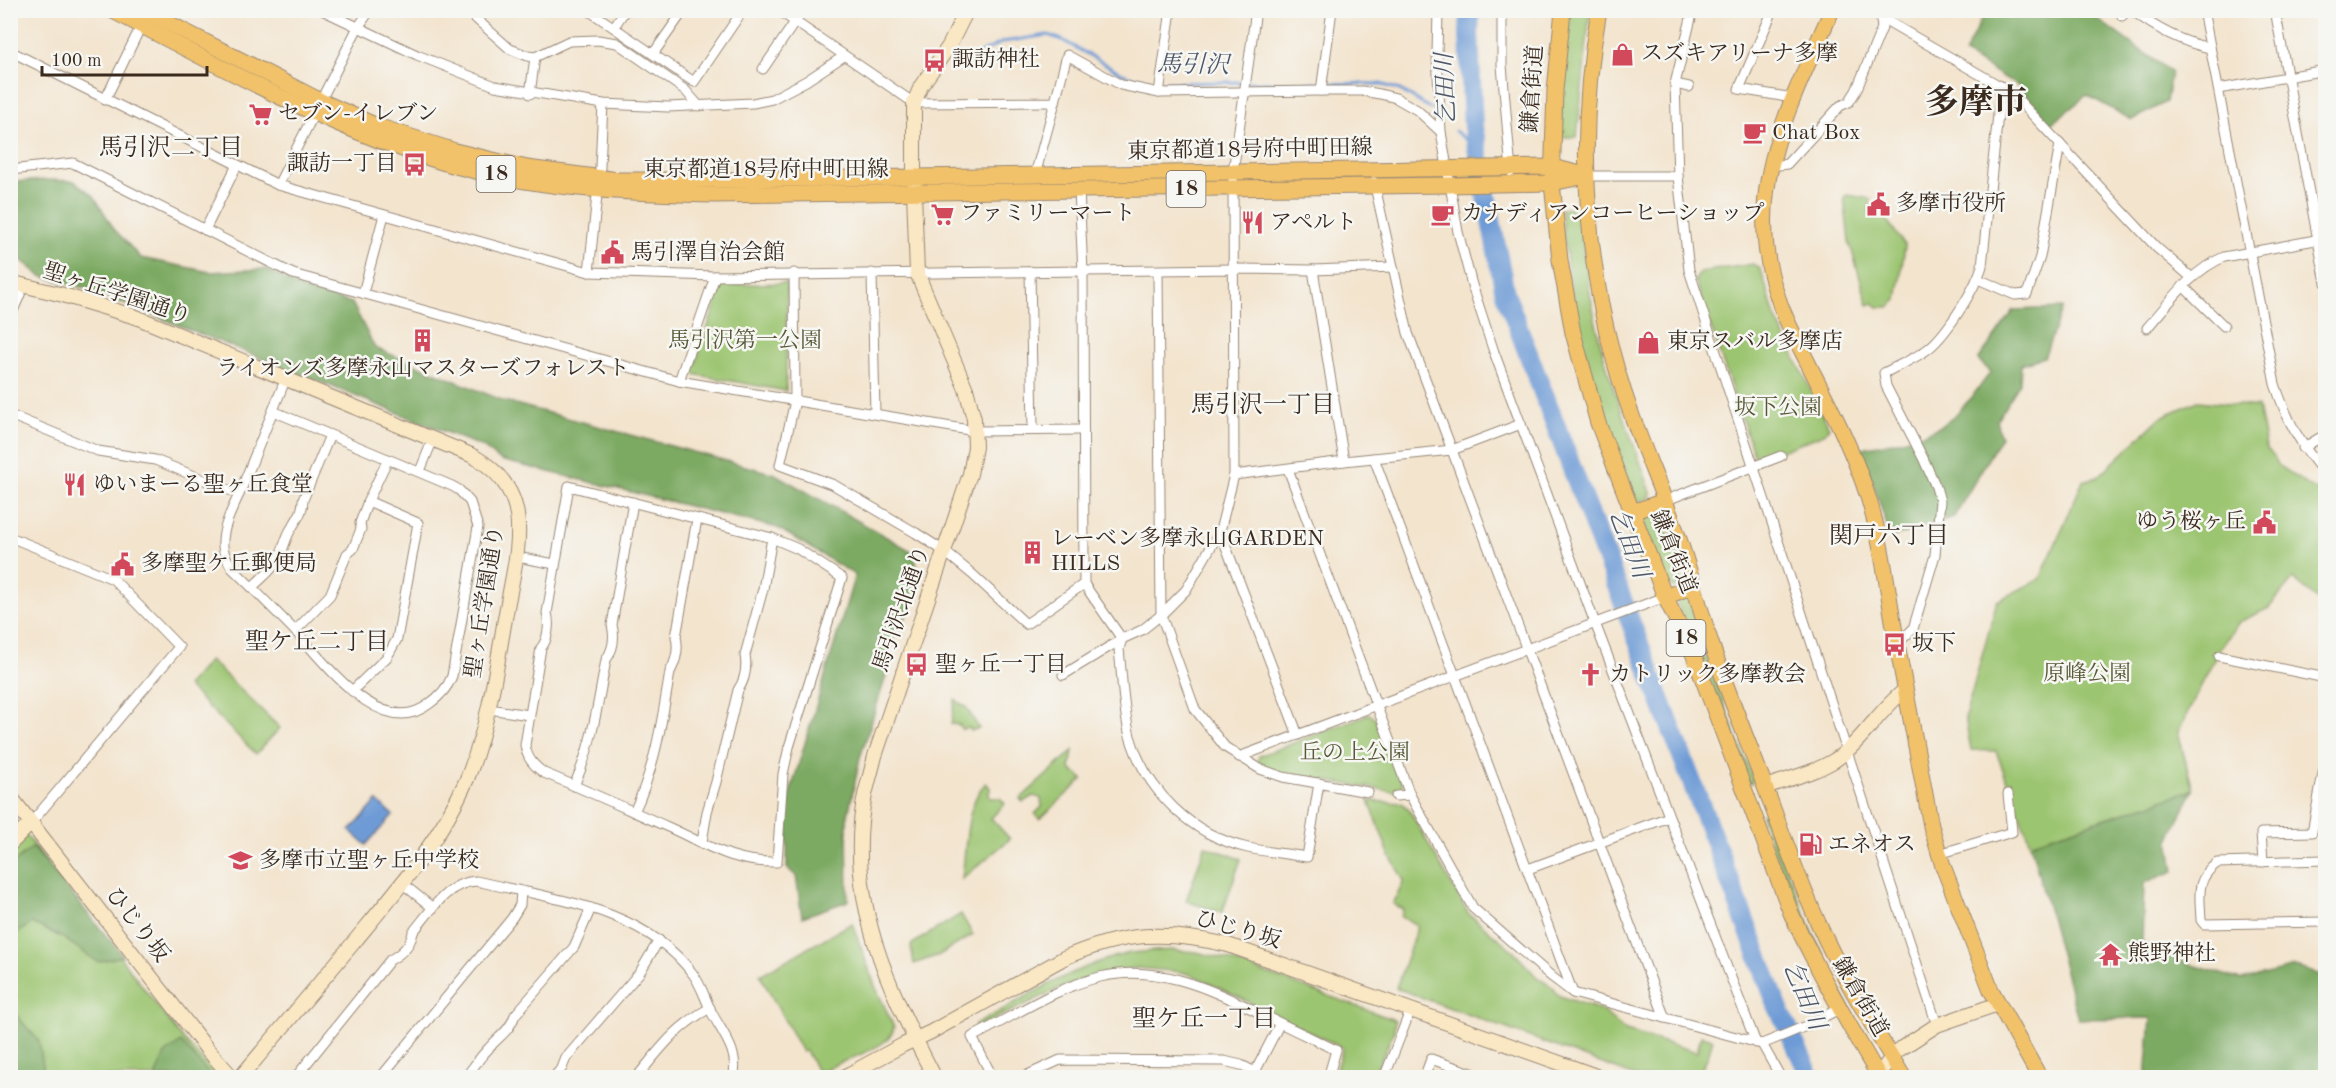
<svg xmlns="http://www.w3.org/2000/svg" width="2336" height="1088" viewBox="0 0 2336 1088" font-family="'Old Standard TT','Noto Serif JP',serif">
<rect width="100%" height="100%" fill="#f6f6f2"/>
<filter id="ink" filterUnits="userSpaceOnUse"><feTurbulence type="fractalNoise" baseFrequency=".0167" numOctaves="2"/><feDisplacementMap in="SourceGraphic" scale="12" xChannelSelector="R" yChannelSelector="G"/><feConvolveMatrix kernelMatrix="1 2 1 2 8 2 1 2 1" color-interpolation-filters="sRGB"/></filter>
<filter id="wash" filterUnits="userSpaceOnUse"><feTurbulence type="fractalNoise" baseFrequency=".008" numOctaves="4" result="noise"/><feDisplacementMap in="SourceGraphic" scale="24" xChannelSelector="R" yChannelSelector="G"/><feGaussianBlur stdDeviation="1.35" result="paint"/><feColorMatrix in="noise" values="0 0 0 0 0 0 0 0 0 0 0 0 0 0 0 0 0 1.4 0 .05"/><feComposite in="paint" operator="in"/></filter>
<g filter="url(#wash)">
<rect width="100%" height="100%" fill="#f3e4ce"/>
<g fill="#9cc571" stroke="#6c7848" stroke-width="1.5">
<path d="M1570,11H1590L1577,137H1558L1561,91Z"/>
<path d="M1848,195L1871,199L1869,211L1882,213L1905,246L1897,300L1890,307H1878L1873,303L1868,305L1849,241L1844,197Z"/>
<path d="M1579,208C1585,266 1593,325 1611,380C1623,418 1638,455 1651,493L1650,498L1639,502L1635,499C1614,444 1594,390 1580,333C1570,292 1565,250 1561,209Z"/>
<path d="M1754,264L1761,270L1775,317L1829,427L1824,434L1761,459L1754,455L1695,280L1701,272Z"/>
<path d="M787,283L786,391L692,374L722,285Z"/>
<path d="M2198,401L2258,407L2266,447L2279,466L2325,497V606L2293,579L2269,608L2239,622L2220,648L2178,732L2193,790L2030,843L1996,751L1971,750L1965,717L1997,601L2040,579L2083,481L2098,477L2161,417Z"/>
<path d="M1649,511L1656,512L1661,516C1667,532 1685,569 1681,584L1675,588L1669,585L1643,522L1644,515Z"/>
<path d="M1683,595L1688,598L1704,651L1753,780L1751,783L1748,782L1699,651L1677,603L1678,598Z"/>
<path d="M210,660L280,728L256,754L187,686Z"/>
<path d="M955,700L966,707L979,728L971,731L970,728L961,729L960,725L951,724Z"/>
<path d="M1369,714L1375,718L1403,785L1397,792L1282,774L1258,764L1259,756Z"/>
<path d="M1073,751L1070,769L1083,779L1040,819L1035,814L1042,807L1041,798L1033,796L1023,802L1020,799Z"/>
<path d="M986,783L990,788L989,795L990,798H1000L1005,804L991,818L1010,839L962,879C966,851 965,802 986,783Z"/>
<path d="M1369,801L1402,803L1409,810L1468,913L1511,949L1538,978L1554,988V991L1560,996L1601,1010L1626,1031L1697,1052L1701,1036L1713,1039L1708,1056L1698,1077H1638L1396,988L1418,925L1401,917L1403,909L1393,904L1404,881L1389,854Z"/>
<path d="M1763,813L1765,815C1795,892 1825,968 1867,1040L1865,1041L1798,914L1761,816Z"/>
<path d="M10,814L182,1038L219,1077H11Z"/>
<path d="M1205,846L1241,859L1222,913L1186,901Z"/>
<path d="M961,914L973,935L939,955L914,964L911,947L912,944Z"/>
<path d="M852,923L875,986L894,1027C893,1031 891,1036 888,1039C870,1054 839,1061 818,1073L806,1051L802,1052L760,975Z"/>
<path d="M1171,950L1196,952L1229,960L1395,1020L1394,1031L1373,1078L1333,1077L1343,1048L1197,977L1182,972L1137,968L1122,970L1062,987L976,1028L975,1025C1023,999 1072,967 1125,954C1140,951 1156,951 1171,950Z"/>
</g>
<g fill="#7daa63" stroke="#5c6a40" stroke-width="1.5">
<path d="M1986,10L2086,11L2171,72L2166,102L2132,120L2087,95L2051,124L2017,85L1964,54Z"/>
<path d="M47,180L74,181L94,196L114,229L141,258L210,272L266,269L304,290L352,303L375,348L504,401L775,474L913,552L919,573L904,622L895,635L885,661L886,676L860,758L847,820L848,901L802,917L796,876L787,868L788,800L855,575L778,528L500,460L483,447L88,289L41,276L11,252V182Z"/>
<path d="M2063,308L2044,357L2021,364L2020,383L1996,421L2001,437L1954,517L1891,538L1861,448C1888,444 1934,436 1954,416C1968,403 1979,387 1991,372L1978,360L2014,310Z"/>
<path d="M2193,790L2169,840L2174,871L2144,883L2142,943L2189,964L2241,980L2295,967L2325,976V1077H2146L2151,1018L2078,1019L2030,843Z"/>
<path d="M33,847L123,956L98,962L63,938L32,923L11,937V865Z"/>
<path d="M10,1008L39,1041L45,1077H48H11Z"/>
<path d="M181,1042L212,1077H155L165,1054Z"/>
</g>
<path fill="#6e9bd6" stroke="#54627a" stroke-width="1.5" d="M377,801L393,815L366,845L350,831Z"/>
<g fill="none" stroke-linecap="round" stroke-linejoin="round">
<g stroke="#6e9bd6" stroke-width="3">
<path d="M964,61L1003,42L1048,35L1062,40L1127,76L1152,83L1241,82L1380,84L1400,90L1431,109"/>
<path d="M1455,131L1476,148"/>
</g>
<path stroke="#6e9bd6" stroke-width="20" d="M1470,10L1469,33L1473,127L1505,293L1777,1005L1811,1078"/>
</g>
</g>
<g filter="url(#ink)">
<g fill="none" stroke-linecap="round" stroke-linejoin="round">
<defs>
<g id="street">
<path d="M322,10L417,55L495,86L603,104L668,107L753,103L772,99L806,81L844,56"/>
<path d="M466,10L510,49L528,56L535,57L569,41L598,40L617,43L685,90L699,106"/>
<path d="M588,10L694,82L743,10"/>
<path d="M778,10L914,103L1055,102L1067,55L1121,85L1159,93L1321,91H1362L1380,94L1396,98L1417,110L1441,132"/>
<path d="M1438,10L1437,55L1441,132L1458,232L1472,285L1494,352L1595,623L1756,1043"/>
<path d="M1502,10V65L1511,172"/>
<path d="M1693,10L1675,84L1678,176L1689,270L1937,1025"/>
<path d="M1773,10L1739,89L1793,98"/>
<path d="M1868,10L2012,93L2157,248L2191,277"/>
<path d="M2132,10C2156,29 2181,42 2210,48"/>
<path d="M2203,10L2275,384C2288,423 2300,444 2326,475"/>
<path d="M2275,10L2326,283"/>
<path d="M2122,16L2127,10"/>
<path d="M614,27L625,10"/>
<path d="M10,51L278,185L589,272L715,276L1233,269L1313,270L1393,267"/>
<path d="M653,54L684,10"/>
<path d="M763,69L803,10"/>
<path d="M1675,84L1689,87"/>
<path d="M2219,89L2326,70"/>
<path d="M1321,91L1332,10"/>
<path d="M1159,93L1171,10"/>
<path d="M530,94L535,57"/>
<path d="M105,100L141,26"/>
<path d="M1770,166L1787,164L1840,106L1849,102L1856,91L1882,28L1880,13"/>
<path d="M10,170L73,163L293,274L679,381L975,431L1082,430"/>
<path d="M1035,175L1055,102"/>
<path d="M1586,176H1678"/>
<path d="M1374,182L1408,333L1665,1018"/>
<path d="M278,185L357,29L370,10"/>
<path d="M205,230L237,165"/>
<path d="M1313,270L1344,461"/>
<path d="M1030,271L1033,429"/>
<path d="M1158,271L1161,615L1195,709L1225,747L1260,769L1283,777L1368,792"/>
<path d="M589,272L600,167L603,104"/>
<path d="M794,273L795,401L780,465L834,485L916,533L944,551L972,574L1026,624L1084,584L1083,272L1079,190"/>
<path d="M872,273L875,414"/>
<path d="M1978,279L2015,295L2027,294L2040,257L2060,144"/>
<path d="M2183,286L2224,326"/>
<path d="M363,293L384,215"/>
<path d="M10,318L24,285"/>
<path d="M2147,328C2170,302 2191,271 2224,257L2326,238"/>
<path d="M679,381L715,276"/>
<path d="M273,411L452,486L459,490L470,502L478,527L452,676C448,687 439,697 429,704C382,741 326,664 297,633C275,611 254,589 232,568C227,559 222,552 223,542C223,525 234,506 241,490C256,452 271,415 286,378"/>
<path d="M10,415L98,451L155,460L239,494"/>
<path d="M2303,448L2326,434"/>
<path d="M1374,458L1573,993"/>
<path d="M1288,469L1410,795L1473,908L1552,977L1573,993L1762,1044L1806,1026L1839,1009"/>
<path d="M420,471L433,439"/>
<path d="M1234,475L1344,461L1452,450L1521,424"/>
<path d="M569,486L772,538L798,549L842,578L789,747L783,774L777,862C732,863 708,845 668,827C627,809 586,790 544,773C533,765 527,758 525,745L541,648C548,640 550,624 547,613Z"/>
<path d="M1664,501L1781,456"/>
<path d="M1220,531L1298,735"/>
<path d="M10,537L113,579L179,647L31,823"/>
<path d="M517,557L555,564"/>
<path d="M1084,584L1122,639L1119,649C1122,676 1123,709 1130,736C1146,791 1191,835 1248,848C1267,852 1288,854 1307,857L1319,783"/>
<path d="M252,587C262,578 274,568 280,556C284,547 286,537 291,529C297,519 303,512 303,500L330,435"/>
<path d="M295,631L330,595L347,554L353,549L361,529L360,523L368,501L388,459"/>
<path d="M1897,644L1913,629L1935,555L1940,501L1936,487L1923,458L1886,386L1884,373C1897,366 1912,360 1925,351C1945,338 1975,289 1982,266L2001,86"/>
<path d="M2219,656L2326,678"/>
<path d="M1063,675L1122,639L1142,630L1161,615L1186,590L1220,531L1234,475L1233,172L1256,10"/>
<path d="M352,691L387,657L397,639L418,523L368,501"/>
<path d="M489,709L529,715"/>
<path d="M1239,757L1665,597"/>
<path d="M574,786C592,746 598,703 606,660C613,650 615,637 612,625L633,502"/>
<path d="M1396,796L1410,795"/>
<path d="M634,812C655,768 662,721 670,672C676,661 679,649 676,637L697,519"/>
<path d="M702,842L707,812L716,782L738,690C745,680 747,667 745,655L763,589L772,538"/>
<path d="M1939,854L2012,832L2008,794"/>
<path d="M2326,860L2217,863C2195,880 2200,894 2201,920L2204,924L2326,922"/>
<path d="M2263,862L2261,833L2312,832L2326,758"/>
<path d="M1528,869L1669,817"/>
<path d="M403,884L433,908"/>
<path d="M1762,1044L1781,1078"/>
<path d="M295,1078L390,960C401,954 411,945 413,932C431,911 446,883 476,881C552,899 643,907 693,974C702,986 706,1002 713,1015C724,1035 740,1054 733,1078"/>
<path d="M380,1078L512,918L520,905L521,891"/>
<path d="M465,1078C473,1068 480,1057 489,1048C499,1036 510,1031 515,1015L574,947L591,908"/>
<path d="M553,1078L562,1068L566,1058L640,972L659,940"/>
<path d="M636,1078C661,1048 675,1027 710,1008"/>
<path d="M993,1078L972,1037C1012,1017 1057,987 1100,977C1156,964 1205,987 1254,1010C1281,1024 1309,1037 1336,1050L1328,1078"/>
<path d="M1021,1078L1060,1060L1224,1061L1241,1065L1255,1072"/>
<path d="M1255,1078V1072L1280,1023"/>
<path d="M1384,1078L1411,1009"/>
<path d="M1424,1078L1431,1059L1486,1078"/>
</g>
<g id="secondary">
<path d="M10,282L63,295L136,317L471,455C535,489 519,544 508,602C497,662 490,722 467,779C440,841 397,890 354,942C316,987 278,1032 240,1078"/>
<path d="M1765,787C1788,779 1814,773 1835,760C1862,742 1879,710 1905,690"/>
<path d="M10,796L207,1049L233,1078"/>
<path d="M10,844L31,823"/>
<path d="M842,1078L903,1045L931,1032L1064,958C1123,932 1165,930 1228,945L1602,1078"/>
<path d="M935,1078C889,989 844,899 865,795C868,782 872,769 875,756L970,474L975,447L974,419L966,389L917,273L914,192V103L921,86L949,46L967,10"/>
<path d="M1876,1078L1897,1051L1937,1025L1998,1004"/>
</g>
<g id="primary">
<path d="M111,10C219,65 325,127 442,162C532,189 620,193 713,195L1449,185L1552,183L1586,176"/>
<path d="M143,10L321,101L377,126L455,151L527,168L618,180H724L1553,167L1584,175"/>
<path d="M1563,10L1555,90L1552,183L1560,260L1573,333L1598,423L1665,597L1693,653L1791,913C1817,970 1848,1024 1880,1078"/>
<path d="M1599,10C1575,144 1585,285 1631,413C1647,459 1668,504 1683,551C1693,581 1701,613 1711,643C1726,688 1744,732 1761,776C1782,833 1802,890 1828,944C1850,990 1878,1034 1904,1078"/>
<path d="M1832,10C1784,118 1733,207 1789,325C1816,381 1849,437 1868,497C1883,545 1888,595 1897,644C1908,705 1920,766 1931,826L1943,866L1991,990L2040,1078"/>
<path d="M1632,512L1664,501"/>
<path d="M1665,597L1693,586"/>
</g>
</defs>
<use href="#street" stroke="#978776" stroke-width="11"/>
<use href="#secondary" stroke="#978776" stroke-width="16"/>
<use href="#primary" stroke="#978776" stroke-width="17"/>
<use href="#street" stroke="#fff" stroke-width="9"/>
<use href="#secondary" stroke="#fae7c3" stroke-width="14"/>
<use href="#primary" stroke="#f2c26a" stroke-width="15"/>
</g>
</g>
<defs>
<symbol id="shop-bare" viewBox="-9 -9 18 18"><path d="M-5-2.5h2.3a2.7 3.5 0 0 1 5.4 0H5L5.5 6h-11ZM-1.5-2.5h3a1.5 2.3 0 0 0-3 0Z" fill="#d1495b" stroke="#f6f6f2" stroke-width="2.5" paint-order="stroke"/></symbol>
<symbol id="bus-bare" viewBox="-9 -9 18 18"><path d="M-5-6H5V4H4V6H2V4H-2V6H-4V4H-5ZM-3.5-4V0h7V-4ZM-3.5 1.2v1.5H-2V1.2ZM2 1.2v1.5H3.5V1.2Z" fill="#d1495b" stroke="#f6f6f2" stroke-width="2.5" paint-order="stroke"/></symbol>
<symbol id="supermarket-bare" viewBox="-9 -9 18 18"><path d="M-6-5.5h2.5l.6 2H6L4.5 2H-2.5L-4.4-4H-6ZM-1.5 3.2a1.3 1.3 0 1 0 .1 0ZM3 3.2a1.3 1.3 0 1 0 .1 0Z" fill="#d1495b" stroke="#f6f6f2" stroke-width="2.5" paint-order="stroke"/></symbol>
<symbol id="cafe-bare" viewBox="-9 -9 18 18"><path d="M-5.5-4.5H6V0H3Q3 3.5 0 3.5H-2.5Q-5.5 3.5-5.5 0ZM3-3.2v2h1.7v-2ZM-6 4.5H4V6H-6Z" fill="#d1495b" stroke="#f6f6f2" stroke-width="2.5" paint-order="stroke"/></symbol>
<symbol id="civic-bare" viewBox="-9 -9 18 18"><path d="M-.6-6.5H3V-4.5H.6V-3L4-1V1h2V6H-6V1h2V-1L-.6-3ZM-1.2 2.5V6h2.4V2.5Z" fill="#d1495b" stroke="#f6f6f2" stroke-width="2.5" paint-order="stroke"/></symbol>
<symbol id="restaurant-bare" viewBox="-9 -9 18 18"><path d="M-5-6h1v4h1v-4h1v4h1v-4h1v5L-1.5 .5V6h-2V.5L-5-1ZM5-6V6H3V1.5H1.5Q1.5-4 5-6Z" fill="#d1495b" stroke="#f6f6f2" stroke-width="2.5" paint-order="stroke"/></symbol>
<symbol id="building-bare" viewBox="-9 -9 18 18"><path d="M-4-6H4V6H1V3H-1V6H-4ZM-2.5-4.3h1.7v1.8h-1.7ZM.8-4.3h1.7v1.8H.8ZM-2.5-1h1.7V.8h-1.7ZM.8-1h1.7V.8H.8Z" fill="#d1495b" stroke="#f6f6f2" stroke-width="2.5" paint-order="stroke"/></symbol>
<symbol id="church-bare" viewBox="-9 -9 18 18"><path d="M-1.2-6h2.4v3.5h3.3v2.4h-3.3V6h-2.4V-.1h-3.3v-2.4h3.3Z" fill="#d1495b" stroke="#f6f6f2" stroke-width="2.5" paint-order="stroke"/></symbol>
<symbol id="fuel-bare" viewBox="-9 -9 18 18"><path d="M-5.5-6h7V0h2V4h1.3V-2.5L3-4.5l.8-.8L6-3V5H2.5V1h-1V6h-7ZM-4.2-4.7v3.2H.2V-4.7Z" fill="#d1495b" stroke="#f6f6f2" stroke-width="2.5" paint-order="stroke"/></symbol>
<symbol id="school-bare" viewBox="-9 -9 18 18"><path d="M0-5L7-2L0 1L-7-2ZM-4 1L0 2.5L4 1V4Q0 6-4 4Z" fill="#d1495b" stroke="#f6f6f2" stroke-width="2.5" paint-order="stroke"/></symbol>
<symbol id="temple-bare" viewBox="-9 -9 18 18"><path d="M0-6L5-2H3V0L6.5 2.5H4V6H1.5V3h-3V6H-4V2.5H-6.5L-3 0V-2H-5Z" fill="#d1495b" stroke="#f6f6f2" stroke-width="2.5" paint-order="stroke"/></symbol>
</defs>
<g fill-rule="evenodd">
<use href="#shop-bare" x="1606" y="38" width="33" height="33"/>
<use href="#bus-bare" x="918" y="44" width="33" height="33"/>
<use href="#supermarket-bare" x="244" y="98" width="33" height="33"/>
<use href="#cafe-bare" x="1738" y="116" width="33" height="33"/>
<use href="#bus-bare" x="398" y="148" width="33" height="33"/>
<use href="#civic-bare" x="1862" y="188" width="33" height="33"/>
<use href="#supermarket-bare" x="926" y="198" width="33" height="33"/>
<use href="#cafe-bare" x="1426" y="198" width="33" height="33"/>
<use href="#restaurant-bare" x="1236" y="206" width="33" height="33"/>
<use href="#civic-bare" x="596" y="236" width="33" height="33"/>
<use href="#building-bare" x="406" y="324" width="33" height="33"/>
<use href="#shop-bare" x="1632" y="326" width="33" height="33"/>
<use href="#restaurant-bare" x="58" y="468" width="33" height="33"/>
<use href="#civic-bare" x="2248" y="506" width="33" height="33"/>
<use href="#building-bare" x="1016" y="536" width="33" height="33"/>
<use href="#civic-bare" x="106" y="548" width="33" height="33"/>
<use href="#bus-bare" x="1878" y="628" width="33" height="33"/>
<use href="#bus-bare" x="900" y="648" width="33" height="33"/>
<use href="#church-bare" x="1574" y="658" width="33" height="33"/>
<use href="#fuel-bare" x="1794" y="828" width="33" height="33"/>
<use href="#school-bare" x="224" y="844" width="33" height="33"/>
<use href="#temple-bare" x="2094" y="938" width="33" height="33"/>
</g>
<g text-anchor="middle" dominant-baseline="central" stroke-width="5" stroke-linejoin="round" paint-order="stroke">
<g fill="#f6f6f2" stroke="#73675e" stroke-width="1.5">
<rect x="476.5" y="156" width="39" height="36" rx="4.5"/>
<rect x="1166.5" y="171" width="39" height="36" rx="4.5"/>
<rect x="1666.5" y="620" width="39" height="36" rx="4.5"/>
</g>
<g font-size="21" font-weight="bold" fill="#3b2a1e">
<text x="496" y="174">18</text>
<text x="1186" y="189">18</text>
<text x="1686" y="638">18</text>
</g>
<g font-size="22" fill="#3b2a1e" stroke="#f6f6f2" text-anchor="start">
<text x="1641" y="54">スズキアリーナ多摩</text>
<text x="952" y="60">諏訪神社</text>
<text x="278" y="114">セブン-イレブン</text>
<text x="1772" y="133">Chat Box</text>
<text x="397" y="164" text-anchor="end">諏訪一丁目</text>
<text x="1896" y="204">多摩市役所</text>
<text x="960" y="214">ファミリーマート</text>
<text x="1461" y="214">カナディアンコーヒーショップ</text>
<text x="1270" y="223">アペルト</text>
<text x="631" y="253">馬引澤自治会館</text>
<text x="1667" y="342">東京スバル多摩店</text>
<text x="423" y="369" text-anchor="middle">ライオンズ多摩永山マスターズフォレスト</text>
<text x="93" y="485">ゆいまーる聖ヶ丘食堂</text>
<text x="2246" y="522" text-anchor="end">ゆう桜ヶ丘</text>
<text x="1051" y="539">レーベン多摩永山GARDEN<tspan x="1051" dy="25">HILLS</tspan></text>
<text x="141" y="564">多摩聖ケ丘郵便局</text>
<text x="1912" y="644">坂下</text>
<text x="935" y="665">聖ヶ丘一丁目</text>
<text x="1609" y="675">カトリック多摩教会</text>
<text x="1828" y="845">エネオス</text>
<text x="259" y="861">多摩市立聖ヶ丘中学校</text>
<text x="2128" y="954">熊野神社</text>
</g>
<g font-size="22" fill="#3b2a1e" stroke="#f6f6f2">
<text transform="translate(1533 89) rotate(-86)">鎌倉街道</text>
<text transform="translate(1250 150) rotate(-1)">東京都道18号府中町田線</text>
<text x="766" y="170">東京都道18号府中町田線</text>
<text transform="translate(117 294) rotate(18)">聖ヶ丘学園通り</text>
<text transform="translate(1673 552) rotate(68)">鎌倉街道</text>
<text transform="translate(485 602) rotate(-81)">聖ヶ丘学園通り</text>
<text transform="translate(902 609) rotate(-71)">馬引沢北通り</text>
<text transform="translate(137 925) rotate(52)">ひじり坂</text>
<text transform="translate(1238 930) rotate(16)">ひじり坂</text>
<text transform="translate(1860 997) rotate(60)">鎌倉街道</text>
</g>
<g font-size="22" fill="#585837" stroke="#f6f6f2">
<text x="745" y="341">馬引沢第一公園</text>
<text x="1778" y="408">坂下公園</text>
<text x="2087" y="674">原峰公園</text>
<text x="1355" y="753">丘の上公園</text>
</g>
<g font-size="24" font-style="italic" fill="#4f5768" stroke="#f6f6f2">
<text transform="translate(1193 66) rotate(1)">馬引沢</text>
<text transform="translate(1447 89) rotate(-92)">乞田川</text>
<text transform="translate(1628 544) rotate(69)">乞田川</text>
<text transform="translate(1803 996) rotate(67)">乞田川</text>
</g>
<g font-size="24" fill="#3b2a1e" stroke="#f6f6f2">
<text x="171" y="149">馬引沢二丁目</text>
<text x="1263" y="406">馬引沢一丁目</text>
<text x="1889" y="537">関戸六丁目</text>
<text x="317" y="643">聖ケ丘二丁目</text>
<text x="1204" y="1020">聖ケ丘一丁目</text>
</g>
<g font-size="34" font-weight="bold" fill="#3b2a1e" stroke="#f6f6f2">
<text x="1976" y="104">多摩市</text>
</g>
</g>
<rect width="2336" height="1088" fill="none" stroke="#f6f6f2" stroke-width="36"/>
<path d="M42 66v9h165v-9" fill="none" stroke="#3b2a1e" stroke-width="3"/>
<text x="51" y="66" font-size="18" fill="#3b2a1e" stroke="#f6f6f2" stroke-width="4.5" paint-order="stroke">100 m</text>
</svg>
